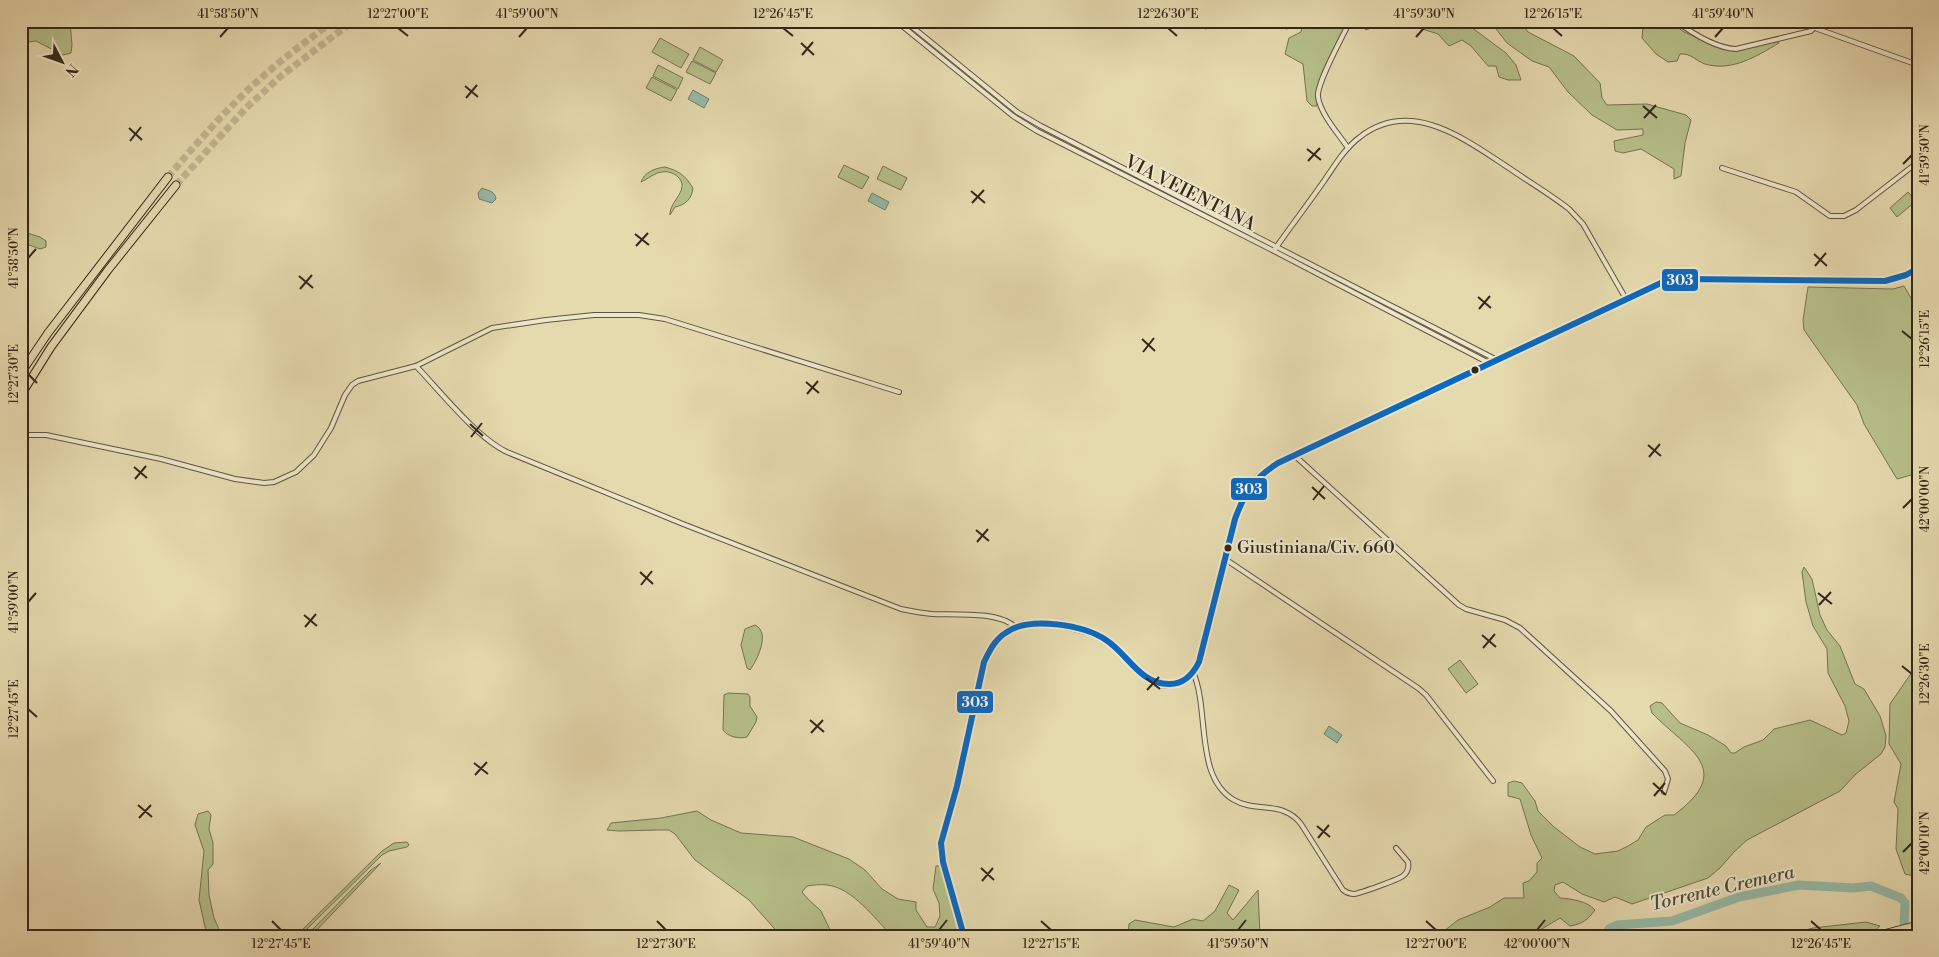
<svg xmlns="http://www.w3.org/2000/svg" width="1939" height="957" viewBox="0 0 1939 957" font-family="'Libre Bodoni',serif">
<rect width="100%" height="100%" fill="#e5d9ae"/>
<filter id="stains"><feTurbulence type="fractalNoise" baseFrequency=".004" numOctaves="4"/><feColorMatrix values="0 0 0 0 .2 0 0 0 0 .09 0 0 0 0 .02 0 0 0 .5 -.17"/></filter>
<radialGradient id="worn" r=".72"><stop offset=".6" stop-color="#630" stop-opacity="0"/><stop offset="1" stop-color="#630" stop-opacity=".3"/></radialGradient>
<g fill="#b6bf89" stroke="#767352">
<path d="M21,21H70L72,45L71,53L63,55L36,41L21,43Z"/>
<path d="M1196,21H1214L1213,25L1206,29L1198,26Z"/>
<path d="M1271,21H1348L1317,91V106H1312L1307,101L1303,64L1285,54L1289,38L1301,32L1302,26L1286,29Z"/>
<path d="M1353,21H1378L1371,28L1366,30L1360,23L1355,28L1352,23Z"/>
<path d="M1416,21H1463L1506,53L1516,65L1521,80H1508L1499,77L1496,66H1488L1471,46L1462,40L1449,46L1438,34L1419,28Z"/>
<path d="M1490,21H1520L1528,32L1574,56L1600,83L1602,98L1607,105L1647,104L1686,115L1691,120L1685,143L1681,176L1674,179V169L1641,149L1623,153L1615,151L1614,141L1643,135V129L1617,130L1592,115L1568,92L1549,67L1532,61L1507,43Z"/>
<path d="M1641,21H1669L1684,32L1719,47L1734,51L1776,41L1779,43C1757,56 1732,72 1705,64C1696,61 1691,53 1680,54L1677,61L1668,62L1656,54L1642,38L1643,27Z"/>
<path d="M660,38L689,54L681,68L652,52Z"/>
<path d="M700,47L723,60L716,72L693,60Z"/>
<path d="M692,61L716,73L710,84L686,72Z"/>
<path d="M658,65L683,78L678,89L653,76Z"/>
<path d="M652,77L677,90L671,101L646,88Z"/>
<path d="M844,165L869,177L862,189L838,177Z"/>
<path d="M883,166L907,178L901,190L877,179Z"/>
<path d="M665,167C679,171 685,175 693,188C692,199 685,205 675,207L670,215C669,201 692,189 677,176C673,173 668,171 662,172C654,173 648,179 641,182C644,172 656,168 665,167Z"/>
<path d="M1908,192L1916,201L1897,217L1890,208Z"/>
<path d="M21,231L40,237L46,241V247L40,249L21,242Z"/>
<path d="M1904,286L1918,310V473L1897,479L1864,424L1857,405L1804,330L1803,320L1808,287L1893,289Z"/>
<path d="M1804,567L1812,579L1820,615L1827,630L1840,646L1855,684L1864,689L1880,716L1886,736L1885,747L1881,754L1856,774L1840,791L1747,840L1734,852L1720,868L1708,878L1632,904L1615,897L1604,902L1582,894L1563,882L1555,885L1554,891L1560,898C1572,899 1587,901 1595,910C1588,920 1582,924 1570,926L1560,918L1530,936H1431L1444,931L1458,920L1490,907L1504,898H1524L1523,883L1529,881L1537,872V863L1542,858L1531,835L1520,799L1508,796V783L1514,781L1522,783L1535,801L1538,811L1554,827L1580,847L1595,854L1618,851L1628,846L1638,840L1646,827L1665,815H1674C1736,769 1688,750 1652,713L1650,706L1656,702L1662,703L1680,723L1708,735L1726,746L1731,753H1735L1744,747L1763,740L1774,729L1810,720L1842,735L1846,733L1849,721L1845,706L1828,673L1827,649L1813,626L1806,602L1802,572Z"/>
<path d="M755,625C771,633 757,660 750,670L747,668L741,645L745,629Z"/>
<path d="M1460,660L1478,684L1466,693L1448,669Z"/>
<path d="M1918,667V877L1905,874L1896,849L1898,809L1894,802L1901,764L1889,744L1890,704L1910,675Z"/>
<path d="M728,693L748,694L750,697V706L757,717L756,722L747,737C739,739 728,737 723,730L724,695Z"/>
<path d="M208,811L211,815L209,829L213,843V864L208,870L209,895L214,918L222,936H207L199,900L204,851L195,825L198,814Z"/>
<path d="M697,811L711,820L741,833L793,837L849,859L865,870L882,889L898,899L916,902V910L927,927H935L940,916L939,903L933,889L936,866H940L960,936H892C874,918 853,888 827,885C820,884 813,885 807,886L802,892L807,898L821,911L833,936H781L749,900L695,860L675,834L669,830H658L619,831L607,830L611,823L661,818Z"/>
<path d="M407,842L409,845L407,847L389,851L382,855L305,931L299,936H296L382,851L394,843Z"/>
<path d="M381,863L311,936H306L371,870Z"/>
<path d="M1229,885L1239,890L1227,913L1233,920L1258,890L1260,936H1128L1129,924L1135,920L1174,927L1193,919L1203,921L1215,911Z"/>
<path d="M1866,922L1880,926C1868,942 1806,936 1785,936L1813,928Z"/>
</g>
<g fill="#96baa7" stroke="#6f7f6f">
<path d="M693,90L709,99L704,108L688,99Z"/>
<path d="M482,188C489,191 495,191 496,199L492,203L479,199L478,193Z"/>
<path d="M872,193L889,202L885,210L868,201Z"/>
<path d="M1329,726L1342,735L1337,743L1324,734Z"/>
</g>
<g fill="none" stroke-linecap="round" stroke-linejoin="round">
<path stroke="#96baa7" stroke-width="9" d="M1604,936L1609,929L1617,925L1672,921L1739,897L1799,885L1853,888L1871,886L1901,898L1905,903L1904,927L1906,936"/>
<g stroke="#c2b591" stroke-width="7" stroke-dasharray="7 3.5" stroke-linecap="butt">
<path d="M168,177C201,138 235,99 275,66C294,50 314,36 333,21"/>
<path d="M176,185L245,109L281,76L353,21"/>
</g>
<defs>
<g id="street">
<path d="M896,21L1013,116L1037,131L1274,251L1489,363"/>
<path d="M905,21L1017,112L1041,126L1497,360"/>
<path d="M1676,21C1692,33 1716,48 1736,49L1811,31L1820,21"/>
<path d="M1815,28L1918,65"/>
<path d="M1348,148C1338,133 1321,115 1318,97C1316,84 1343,36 1350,21"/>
<path d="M1722,168L1796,192L1830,216H1844L1856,210L1918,162"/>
<path d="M1275,249C1291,226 1308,204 1324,181C1335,165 1345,148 1360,137C1411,97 1466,140 1509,168C1529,182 1550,194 1569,209L1583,224L1626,299"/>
<path d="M416,366C440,391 477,438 507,452L683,524L901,609C911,611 922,613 932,614C954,615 999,611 1015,627"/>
<path d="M21,435H46L161,459L235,479L264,483L274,482L296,472L314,455L331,428L345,395L352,385L358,381L416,366L492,328L546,320L594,315H639L665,319L899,392"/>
<path d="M1294,455L1459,605L1466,609L1505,620L1520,628L1611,711L1665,771L1668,779L1664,792"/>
<path d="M1225,559L1418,688L1426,695L1493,781"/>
<path d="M1193,672C1210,710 1194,777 1234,800C1256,813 1283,800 1301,824L1343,890C1347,893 1349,894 1354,894C1361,893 1397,880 1403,876C1408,872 1409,867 1408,862L1396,848"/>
</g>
<path id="secondary" d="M964,936L943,862L941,843L957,786L984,662C1000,620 1032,619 1070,627C1083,630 1096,633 1107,640C1129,655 1142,690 1174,684C1186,682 1194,672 1199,662L1235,519C1245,490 1251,479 1278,463L1663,282L1685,279L1885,281L1906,275L1918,268"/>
<g id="highway">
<path d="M21,373L48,333L168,177"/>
<path d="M21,395L51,347L108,270L176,185"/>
<path d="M1876,936L1918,925"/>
<path d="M1908,936L1918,933"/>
</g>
</defs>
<use href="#street" stroke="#615440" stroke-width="6"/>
<use href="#secondary" stroke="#35271b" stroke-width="8"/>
<use href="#highway" stroke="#35271b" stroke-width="9"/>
<use href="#street" stroke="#eee6ca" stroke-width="4"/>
<use href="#secondary" stroke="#eee6ca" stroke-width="5"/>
<use href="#highway" stroke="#e5d9ae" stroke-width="7"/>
<defs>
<path id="bus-1" d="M964,936L943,862L941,843L957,786L984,662C990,650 995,639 1007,632C1030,616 1084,625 1106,640C1128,654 1140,685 1170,684C1184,684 1193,674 1199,662L1235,519C1245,492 1253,479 1278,463L1663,282L1685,279L1885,281L1906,275L1918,268"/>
</defs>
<use href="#bus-1" stroke="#eee6ca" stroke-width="10"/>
<use href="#bus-1" stroke="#0c69bf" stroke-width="6"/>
</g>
<path fill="none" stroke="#35271b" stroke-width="2" d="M398,28L408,36M783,28L793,36M1168,28L1177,36M1553,28L1562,36M220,37L228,28M519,37L527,28M1416,37L1424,28M1715,37L1723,28M801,43L814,55M802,55L813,42M465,86L478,97M466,98L477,85M1643,106L1657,118M1644,118L1656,105M129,128L142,140M130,141L141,127M1307,149L1321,160M1308,161L1320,148M1903,164L1912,155M971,191L985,203M972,203L984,190M635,234L649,245M636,246L648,233M1814,254L1827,266M28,258L36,249M1815,266L1826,253M299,276L313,288M300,289L312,275M1478,297L1491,308M1479,309L1490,296M1902,331L1912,339M1142,339L1155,351M1143,352L1154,338M28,374L37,383M806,382L819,393M807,394L818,381M470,424L483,436M471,437L482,423M1648,445L1661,456M1649,457L1660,444M134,467L147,478M135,479L146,466M1312,487L1325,499M1313,500L1324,486M1903,508L1912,499M976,530L989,541M977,542L988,529M640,572L653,584M641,585L652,571M1818,593L1832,604M28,602L36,593M1819,605L1831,592M304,615L317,626M305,627L316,614M1482,635L1496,647M1483,648L1495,634M1902,666L1912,674M1146,678L1160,689M1147,690L1159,677M28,709L37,717M810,720L824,732M811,733L823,720M474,763L488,774M475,775L487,762M1653,783L1666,795M1654,796L1665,783M138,805L152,817M139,818L151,805M1317,826L1330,837M1318,838L1329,825M1903,852L1912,843M981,868L994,880M982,881L993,868M272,921L281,930M657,921L666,930M1041,921L1051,930M1426,921L1436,930M1811,921L1821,930M939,930L947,920M1238,930L1246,920M1537,930L1545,920"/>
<g fill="#35271b" stroke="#eee6ca" stroke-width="2">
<circle cx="1475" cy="370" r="4.5"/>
<circle cx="1228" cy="548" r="4.5"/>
</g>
<g text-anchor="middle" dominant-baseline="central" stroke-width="4" stroke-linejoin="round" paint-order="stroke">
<g font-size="17" fill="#35271b" stroke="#eee6ca" text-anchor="start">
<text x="1237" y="548">Giustiniana/Civ. 660</text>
</g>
<g font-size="18" fill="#35271b" stroke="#eee6ca">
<text transform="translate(1190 193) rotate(27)">VIA VEIENTANA</text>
</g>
<g font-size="19" font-style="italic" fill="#4d4c3e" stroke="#eee6ca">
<text transform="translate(1722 888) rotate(-13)">Torrente Cremera</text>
</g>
</g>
<g stroke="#eee6ca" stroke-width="2">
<rect x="1661" y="268" width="38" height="24" rx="5" fill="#0c69bf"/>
<rect x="1230" y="477" width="38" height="24" rx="5" fill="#0c69bf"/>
<rect x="956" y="690" width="38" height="24" rx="5" fill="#0c69bf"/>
</g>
<g font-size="14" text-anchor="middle" font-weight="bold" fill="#fff">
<text x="1680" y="285">303</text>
<text x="1249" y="494">303</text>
<text x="975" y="707">303</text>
</g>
<rect width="1939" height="957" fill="none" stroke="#e5d9ae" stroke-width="55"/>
<g transform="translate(62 62) rotate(131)" stroke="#eee6ca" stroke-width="4" paint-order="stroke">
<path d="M0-4L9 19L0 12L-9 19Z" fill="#35271b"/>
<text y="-8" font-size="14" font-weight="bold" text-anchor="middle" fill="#35271b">N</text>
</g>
<rect x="28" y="28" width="1884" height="902" fill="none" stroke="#35271b" stroke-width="2"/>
<g font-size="12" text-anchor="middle" fill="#35271b">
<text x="228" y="18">41°58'50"N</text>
<text x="398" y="18">12°27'00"E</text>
<text x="527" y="18">41°59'00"N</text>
<text x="783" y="18">12°26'45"E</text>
<text x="1168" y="18">12°26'30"E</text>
<text x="1424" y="18">41°59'30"N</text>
<text x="1553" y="18">12°26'15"E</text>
<text x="1723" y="18">41°59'40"N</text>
<text transform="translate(1925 155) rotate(-90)" y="4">41°59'50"N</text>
<text transform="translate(14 258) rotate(-90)" y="4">41°58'50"N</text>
<text transform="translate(1925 339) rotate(-90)" y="4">12°26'15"E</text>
<text transform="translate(14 374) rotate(-90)" y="4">12°27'30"E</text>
<text transform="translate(1925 499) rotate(-90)" y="4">42°00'00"N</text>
<text transform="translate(14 602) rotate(-90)" y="4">41°59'00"N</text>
<text transform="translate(1925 674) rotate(-90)" y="4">12°26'30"E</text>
<text transform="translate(14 709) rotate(-90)" y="4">12°27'45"E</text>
<text transform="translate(1925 843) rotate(-90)" y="4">42°00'10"N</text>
<text x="281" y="948">12°27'45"E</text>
<text x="666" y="948">12°27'30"E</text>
<text x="939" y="948">41°59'40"N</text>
<text x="1051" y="948">12°27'15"E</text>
<text x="1238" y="948">41°59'50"N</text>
<text x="1436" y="948">12°27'00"E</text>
<text x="1537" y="948">42°00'00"N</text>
<text x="1821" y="948">12°26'45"E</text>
</g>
<rect width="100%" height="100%" filter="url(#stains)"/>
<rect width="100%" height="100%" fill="url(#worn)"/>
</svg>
